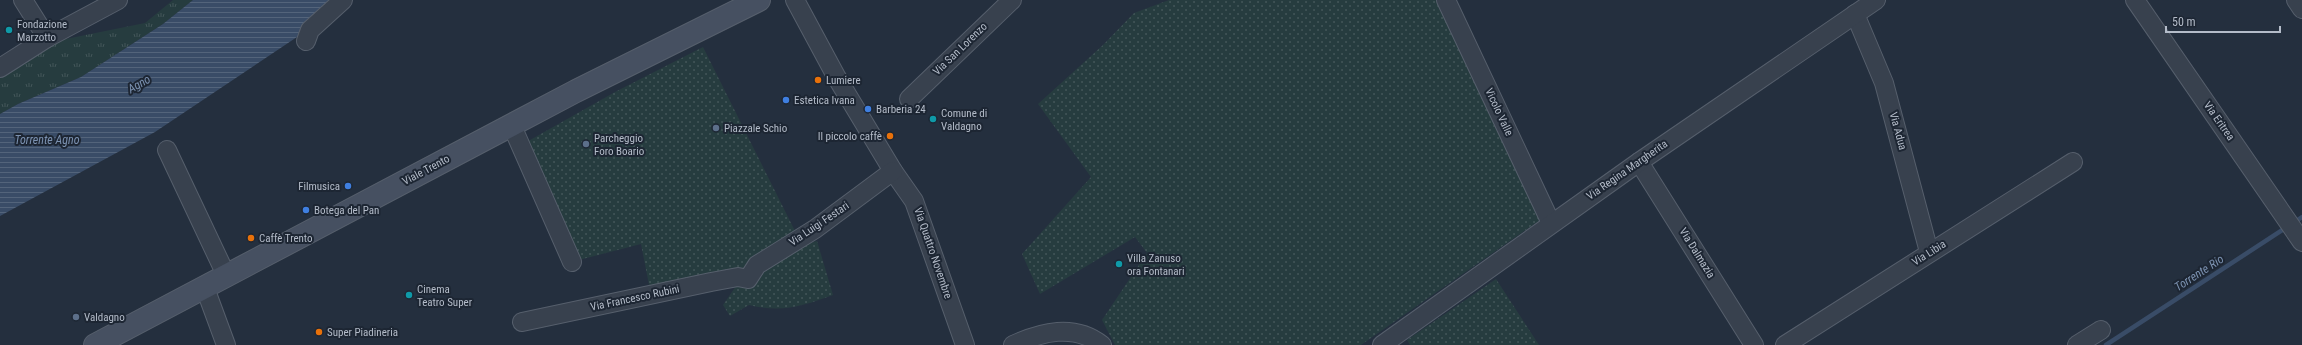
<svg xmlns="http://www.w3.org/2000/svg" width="2302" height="345" viewBox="0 0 2302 345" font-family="'Roboto Condensed',sans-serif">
<defs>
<pattern id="grass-tufts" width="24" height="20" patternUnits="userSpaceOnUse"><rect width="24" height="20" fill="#263c3f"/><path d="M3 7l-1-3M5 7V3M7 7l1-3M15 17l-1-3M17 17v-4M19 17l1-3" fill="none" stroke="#435659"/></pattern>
<pattern id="park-dots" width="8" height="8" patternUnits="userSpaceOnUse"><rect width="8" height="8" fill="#263c3f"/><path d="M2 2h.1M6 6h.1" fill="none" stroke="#435659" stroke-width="1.8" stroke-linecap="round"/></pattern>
<pattern id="water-rules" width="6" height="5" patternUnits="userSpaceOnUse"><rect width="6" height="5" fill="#394c67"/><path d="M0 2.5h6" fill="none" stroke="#53647b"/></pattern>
</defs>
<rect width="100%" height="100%" fill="#242f3e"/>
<path fill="url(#grass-tufts)" d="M173,0H193L163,24L81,77L18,104L0,114V72L46,43L145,23Z"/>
<g fill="url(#park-dots)">
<path d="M1169,0H1438L1540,220L1361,345H1115L1102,320L1147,253L1135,237L1040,294L1022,254L1091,177L1038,104L1103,45L1134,13Z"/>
<path d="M703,47L802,245L817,241L833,295C803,306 782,313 749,305L730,316L723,305L736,286L651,295L641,244L575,261L523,144L615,92Z"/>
<path d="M1496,279L1539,345H1410L1407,340Z"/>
</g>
<path fill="url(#water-rules)" d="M193,0H336L300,35L155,132L0,216V114L18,104L81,77L163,24Z"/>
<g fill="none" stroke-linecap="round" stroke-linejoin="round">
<g stroke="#394c67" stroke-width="4.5">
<path d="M2293,223L2302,217"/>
<path d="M2106,345L2287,227"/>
</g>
<defs>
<g id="minor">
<path d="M23,0L47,38"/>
<path d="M795,0L837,78L893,171L914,201L965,345"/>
<path d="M1446,0L1551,223"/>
<path d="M2135,0L2302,242"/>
<path d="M2296,0L2302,9"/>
<path d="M1855,14L1884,83L1929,252"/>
<path d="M306,41L310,30L343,0"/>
<path d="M0,68L47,38L118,0"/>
<path d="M909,99L1012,0"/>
<path d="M512,126L572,262"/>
<path d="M167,150L227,277"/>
<path d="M1639,162L1754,345"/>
<path d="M205,288L226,345"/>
<path d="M522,322L711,282L738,277L748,279L757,265L815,229L893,171"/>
<path d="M1013,345C1041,332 1074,323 1102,345"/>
<path d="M1382,345L1639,162L1876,0"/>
<path d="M1785,345L2073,162"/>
<path d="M2077,345L2101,330"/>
</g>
<path id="secondary" d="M95,345L576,91L759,0"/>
</defs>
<use href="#minor" stroke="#565f6c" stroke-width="20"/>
<use href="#secondary" stroke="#565f6c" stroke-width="24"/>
<use href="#minor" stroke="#38414e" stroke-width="18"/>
<use href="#secondary" stroke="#465061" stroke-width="22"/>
</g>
<g fill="#0f9aa8" stroke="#1d2633" stroke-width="1.5">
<circle cx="9" cy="30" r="4"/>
<circle cx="933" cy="119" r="4"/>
<circle cx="1119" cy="264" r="4"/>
<circle cx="409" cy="295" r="4"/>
</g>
<g fill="#e8710a" stroke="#1d2633" stroke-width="1.5">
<circle cx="818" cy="80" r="4"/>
<circle cx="890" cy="136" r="4"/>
<circle cx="251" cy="238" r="4"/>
<circle cx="319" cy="332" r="4"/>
</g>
<g fill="#3f7fe0" stroke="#1d2633" stroke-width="1.5">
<circle cx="786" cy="100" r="4"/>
<circle cx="868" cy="109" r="4"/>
<circle cx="348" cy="186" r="4"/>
<circle cx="306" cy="210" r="4"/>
</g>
<g fill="#5c6f8a" stroke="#1d2633" stroke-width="1.5">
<circle cx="716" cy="128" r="4"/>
<circle cx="586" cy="144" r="4"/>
<circle cx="76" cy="317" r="4"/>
</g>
<g text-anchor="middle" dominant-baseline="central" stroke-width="4" stroke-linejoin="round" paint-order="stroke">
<g font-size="11" fill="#b4bcc9" stroke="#1d2633" text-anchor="start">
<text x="17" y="24">Fondazione<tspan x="17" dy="13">Marzotto</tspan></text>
<text x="826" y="80">Lumiere</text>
<text x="794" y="100">Estetica Ivana</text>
<text x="876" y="109">Barberia 24</text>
<text x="941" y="113">Comune di<tspan x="941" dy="13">Valdagno</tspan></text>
<text x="724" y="128">Piazzale Schio</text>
<text x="882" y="136" text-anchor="end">Il piccolo caffè</text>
<text x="594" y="138">Parcheggio<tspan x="594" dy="13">Foro Boario</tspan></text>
<text x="340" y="186" text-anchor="end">Filmusica</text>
<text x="314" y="210">Botega del Pan</text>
<text x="259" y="238">Caffè Trento</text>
<text x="1127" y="258">Villa Zanuso<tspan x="1127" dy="13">ora Fontanari</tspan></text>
<text x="417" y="289">Cinema<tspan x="417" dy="13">Teatro Super</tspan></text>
<text x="84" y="317">Valdagno</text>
<text x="327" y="332">Super Piadineria</text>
</g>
<g font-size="11" fill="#b4bcc9" stroke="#1d2633">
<text transform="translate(960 49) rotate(-44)">Via San Lorenzo</text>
<text transform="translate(1499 112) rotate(65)">Vicolo Valle</text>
<text transform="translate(2219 121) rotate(55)">Via Eritrea</text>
<text transform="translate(1898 131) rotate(75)">Via Adua</text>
<text transform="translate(426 170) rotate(-28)">Viale Trento</text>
<text transform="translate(1627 170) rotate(-35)">Via Regina Margherita</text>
<text transform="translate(819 224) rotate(-34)">Via Luigi Festari</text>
<text transform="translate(933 253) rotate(71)">Via Quattro Novembre</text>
<text transform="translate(1697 253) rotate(58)">Via Dalmazia</text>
<text transform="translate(1929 253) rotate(-32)">Via Libia</text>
<text transform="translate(635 298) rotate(-12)">Via Francesco Rubini</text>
</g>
<g font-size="12" font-style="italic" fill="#7c92b1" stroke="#1d2633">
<text transform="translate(139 84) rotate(-30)">Agno</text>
<text x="47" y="140">Torrente Agno</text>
<text transform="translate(2199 273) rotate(-33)">Torrente Rio</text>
</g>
</g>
<path d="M2166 26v6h114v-6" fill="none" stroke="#b4bcc9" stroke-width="2"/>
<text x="2172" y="26" font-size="12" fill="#b4bcc9" stroke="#1d2633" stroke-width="3" paint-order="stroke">50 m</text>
</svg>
